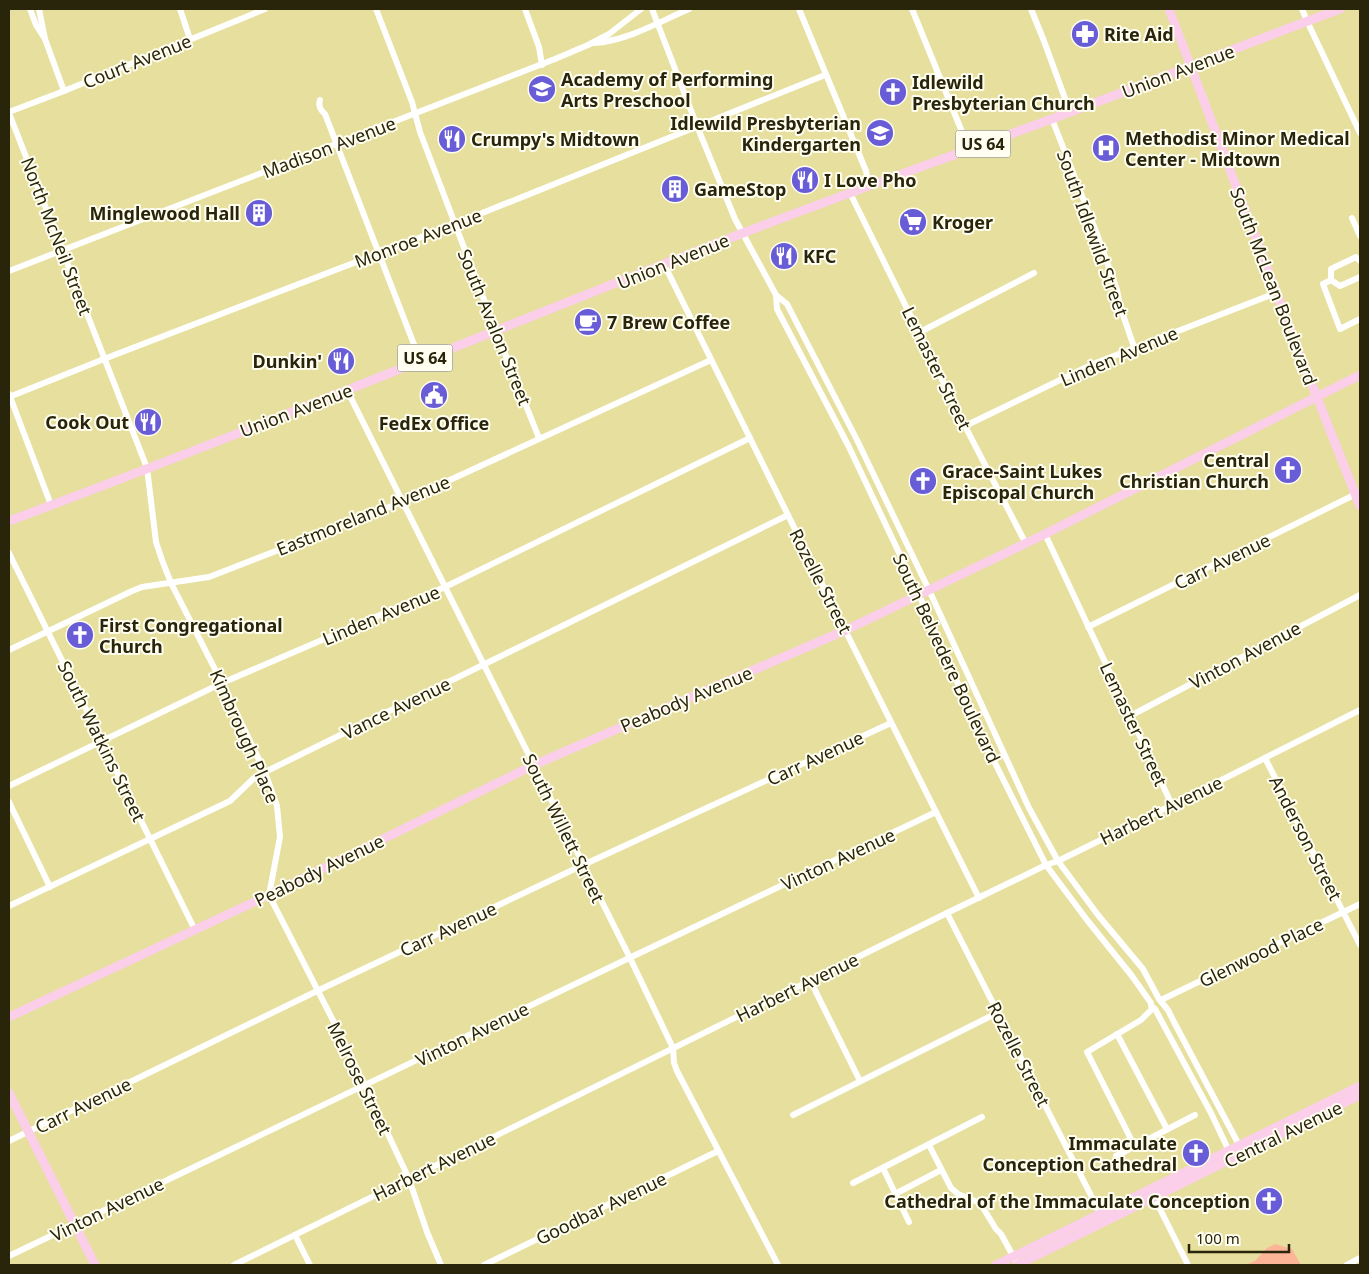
<svg xmlns="http://www.w3.org/2000/svg" width="1369" height="1274" viewBox="0 0 1369 1274" font-family="'Noto Sans',sans-serif">
<rect width="100%" height="100%" fill="#e6df9d"/>
<path fill="#fdb598" d="M1275,1244L1292,1249L1301,1265H1245L1255,1261L1267,1248Z"/>
<g fill="none" stroke-linecap="round" stroke-linejoin="round">
<g stroke="#fff" stroke-width="6">
<path d="M30,9L36,25L45,39L39,9"/>
<path d="M180,9L190,39"/>
<path d="M376,9L412,102L420,132L455,224L496,331L539,438"/>
<path d="M525,9L539,47L542,65"/>
<path d="M652,9L697,126L735,219L776,295L787,304L857,440L929,590L1029,808L1058,861L1098,915L1143,969L1159,999L1168,1010L1174,1022L1239,1145V1149"/>
<path d="M799,9L866,171L869,186"/>
<path d="M912,9L969,149"/>
<path d="M1031,9L1044,41L1070,112"/>
<path d="M1302,9L1307,21L1360,133"/>
<path d="M45,39L64,91"/>
<path d="M594,43C627,41 659,22 689,9"/>
<path d="M320,100C318,106 320,110 325,114L420,360"/>
<path d="M9,112L64,91L265,9"/>
<path d="M9,113L147,468L156,542L162,560L171,583L222,683L265,772L277,806L280,837L269,895L341,1036L387,1132L409,1179L427,1232L441,1265"/>
<path d="M1052,119L1097,234L1117,290L1120,306L1134,347"/>
<path d="M850,193L965,426L1025,542"/>
<path d="M1352,218L1360,236"/>
<path d="M664,264C768,476 873,687 979,898"/>
<path d="M9,271L555,59L588,45L609,34L641,9"/>
<path d="M1360,277L1340,286L1331,280L1323,284L1340,329L1360,319"/>
<path d="M1331,280V269L1356,257L1360,261"/>
<path d="M776,295L777,309L848,445L919,595L977,727L1046,865L1087,920L1132,976L1151,1003V1006L1155,1009L1211,1113L1229,1151L1233,1152"/>
<path d="M920,332L1034,273"/>
<path d="M347,390L630,958L673,1048L674,1063L677,1071L778,1265"/>
<path d="M9,394L51,505"/>
<path d="M9,397L104,359L455,224L825,75"/>
<path d="M965,426L1093,364L1276,293"/>
<path d="M1045,534L1172,805"/>
<path d="M9,553L195,930"/>
<path d="M1088,627L1356,494"/>
<path d="M9,650L132,591L142,587L209,577L402,502L711,360"/>
<path d="M1130,716L1360,595"/>
<path d="M1265,758L1360,945"/>
<path d="M9,786L222,683L445,587L750,438"/>
<path d="M9,802L50,887"/>
<path d="M9,906L230,801L254,778L265,772L788,515"/>
<path d="M947,913L1102,1217"/>
<path d="M810,980L860,1081"/>
<path d="M1161,1000L1360,904"/>
<path d="M1117,1034L1167,1129"/>
<path d="M793,1115L997,1013"/>
<path d="M9,1141L317,991L583,865L891,723"/>
<path d="M929,1145L951,1188L958,1194L980,1203L996,1229L1001,1234L1018,1265"/>
<path d="M1135,1147L1087,1052L1141,1020L1153,1008"/>
<path d="M1116,1156L1195,1115"/>
<path d="M883,1168L909,1222"/>
<path d="M853,1183L982,1117"/>
<path d="M1152,1193L1188,1265"/>
<path d="M895,1194L941,1170"/>
<path d="M295,1235L310,1265"/>
<path d="M9,1256L623,961L936,812"/>
<path d="M234,1265L947,913L1046,865L1058,861L1172,805L1360,710"/>
<path d="M484,1265L718,1151"/>
<path d="M1347,1265L1360,1258"/>
</g>
<g stroke="#fbcfe9" stroke-width="9">
<path d="M1169,9L1299,352L1360,506"/>
<path d="M9,521C255,430 498,328 743,233C850,192 958,154 1065,114C1157,80 1248,43 1340,9"/>
<path d="M9,1017L269,895L534,765L846,630L1045,534L1360,375"/>
<path d="M9,1093L95,1265"/>
<path d="M996,1265L1360,1086"/>
<path d="M1017,1265L1360,1095"/>
</g>
</g>
<defs>
<symbol id="pharmacy-disc" viewBox="-11 -11 22 22"><circle r="9.5" fill="#695dd7" stroke="#fffef1"/><path d="M-2-6h4v4h4v4h-4v4h-4v-4h-4v-4h4Z" fill="#fff"/></symbol>
<symbol id="school-disc" viewBox="-11 -11 22 22"><circle r="9.5" fill="#695dd7" stroke="#fffef1"/><path d="M0-5L7-2L0 1L-7-2ZM-4 1L0 2.5L4 1V4Q0 6-4 4Z" fill="#fff"/></symbol>
<symbol id="church-disc" viewBox="-11 -11 22 22"><circle r="9.5" fill="#695dd7" stroke="#fffef1"/><path d="M-1.2-6h2.4v3.5h3.3v2.4h-3.3V6h-2.4V-.1h-3.3v-2.4h3.3Z" fill="#fff"/></symbol>
<symbol id="restaurant-disc" viewBox="-11 -11 22 22"><circle r="9.5" fill="#695dd7" stroke="#fffef1"/><path d="M-5-6h1v4h1v-4h1v4h1v-4h1v5L-1.5 .5V6h-2V.5L-5-1ZM5-6V6H3V1.5H1.5Q1.5-4 5-6Z" fill="#fff"/></symbol>
<symbol id="hospital-disc" viewBox="-11 -11 22 22"><circle r="9.5" fill="#695dd7" stroke="#fffef1"/><path d="M-5-5h3v3.5h4V-5h3V5h-3V1.5h-4V5h-3Z" fill="#fff"/></symbol>
<symbol id="building-disc" viewBox="-11 -11 22 22"><circle r="9.5" fill="#695dd7" stroke="#fffef1"/><path d="M-4-6H4V6H1V3H-1V6H-4ZM-2.5-4.3h1.7v1.8h-1.7ZM.8-4.3h1.7v1.8H.8ZM-2.5-1h1.7V.8h-1.7ZM.8-1h1.7V.8H.8Z" fill="#fff"/></symbol>
<symbol id="supermarket-disc" viewBox="-11 -11 22 22"><circle r="9.5" fill="#695dd7" stroke="#fffef1"/><path d="M-6-5.5h2.5l.6 2H6L4.5 2H-2.5L-4.4-4H-6ZM-1.5 3.2a1.3 1.3 0 1 0 .1 0ZM3 3.2a1.3 1.3 0 1 0 .1 0Z" fill="#fff"/></symbol>
<symbol id="cafe-disc" viewBox="-11 -11 22 22"><circle r="9.5" fill="#695dd7" stroke="#fffef1"/><path d="M-5.5-4.5H6V0H3Q3 3.5 0 3.5H-2.5Q-5.5 3.5-5.5 0ZM3-3.2v2h1.7v-2ZM-6 4.5H4V6H-6Z" fill="#fff"/></symbol>
<symbol id="civic-disc" viewBox="-11 -11 22 22"><circle r="9.5" fill="#695dd7" stroke="#fffef1"/><path d="M-.6-6.5H3V-4.5H.6V-3L4-1V1h2V6H-6V1h2V-1L-.6-3ZM-1.2 2.5V6h2.4V2.5Z" fill="#fff"/></symbol>
</defs>
<g fill-rule="evenodd">
<use href="#pharmacy-disc" x="1069" y="18" width="32" height="32"/>
<use href="#school-disc" x="526" y="73" width="32" height="32"/>
<use href="#church-disc" x="877" y="76" width="32" height="32"/>
<use href="#school-disc" x="864" y="117" width="32" height="32"/>
<use href="#restaurant-disc" x="436" y="123" width="32" height="32"/>
<use href="#hospital-disc" x="1090" y="132" width="32" height="32"/>
<use href="#restaurant-disc" x="789" y="164" width="32" height="32"/>
<use href="#building-disc" x="659" y="173" width="32" height="32"/>
<use href="#building-disc" x="243" y="197" width="32" height="32"/>
<use href="#supermarket-disc" x="897" y="206" width="32" height="32"/>
<use href="#restaurant-disc" x="768" y="240" width="32" height="32"/>
<use href="#cafe-disc" x="572" y="306" width="32" height="32"/>
<use href="#restaurant-disc" x="325" y="345" width="32" height="32"/>
<use href="#civic-disc" x="418" y="379" width="32" height="32"/>
<use href="#restaurant-disc" x="132" y="406" width="32" height="32"/>
<use href="#church-disc" x="1272" y="454" width="32" height="32"/>
<use href="#church-disc" x="907" y="465" width="32" height="32"/>
<use href="#church-disc" x="64" y="619" width="32" height="32"/>
<use href="#church-disc" x="1180" y="1137" width="32" height="32"/>
<use href="#church-disc" x="1253" y="1185" width="32" height="32"/>
</g>
<g text-anchor="middle" dominant-baseline="central" stroke-width="4" stroke-linejoin="round" paint-order="stroke">
<g fill="#fffef1" stroke="#68664f" stroke-width="1">
<rect x="955.5" y="130.5" width="55" height="27" rx="4"/>
<rect x="397.5" y="344.5" width="55" height="27" rx="4"/>
</g>
<g font-size="16" font-weight="bold" fill="#28250a">
<text x="983" y="144">US 64</text>
<text x="425" y="358">US 64</text>
</g>
<g font-size="18" font-weight="bold" fill="#28250a" stroke="#fffef1" text-anchor="start">
<text x="1104" y="34">Rite Aid</text>
<text x="561" y="79">Academy of Performing<tspan x="561" dy="21">Arts Preschool</tspan></text>
<text x="912" y="82">Idlewild<tspan x="912" dy="21">Presbyterian Church</tspan></text>
<text x="861" y="123" text-anchor="end">Idlewild Presbyterian<tspan x="861" dy="21">Kindergarten</tspan></text>
<text x="1125" y="138">Methodist Minor Medical<tspan x="1125" dy="21">Center - Midtown</tspan></text>
<text x="471" y="139">Crumpy's Midtown</text>
<text x="824" y="180">I Love Pho</text>
<text x="694" y="189">GameStop</text>
<text x="240" y="213" text-anchor="end">Minglewood Hall</text>
<text x="932" y="222">Kroger</text>
<text x="803" y="256">KFC</text>
<text x="607" y="322">7 Brew Coffee</text>
<text x="322" y="361" text-anchor="end">Dunkin'</text>
<text x="129" y="422" text-anchor="end">Cook Out</text>
<text x="434" y="423" text-anchor="middle">FedEx Office</text>
<text x="1269" y="460" text-anchor="end">Central<tspan x="1269" dy="21">Christian Church</tspan></text>
<text x="942" y="471">Grace-Saint Lukes<tspan x="942" dy="21">Episcopal Church</tspan></text>
<text x="99" y="625">First Congregational<tspan x="99" dy="21">Church</tspan></text>
<text x="1177" y="1143" text-anchor="end">Immaculate<tspan x="1177" dy="21">Conception Cathedral</tspan></text>
<text x="1250" y="1201" text-anchor="end">Cathedral of the Immaculate Conception</text>
</g>
<g font-size="18" fill="#28250a" stroke="#fffef1">
<text transform="translate(137 61) rotate(-22)">Court Avenue</text>
<text transform="translate(1178 71) rotate(-21)">Union Avenue</text>
<text transform="translate(329 147) rotate(-21)">Madison Avenue</text>
<text transform="translate(1093 233) rotate(70)">South Idlewild Street</text>
<text transform="translate(57 236) rotate(69)">North McNeil Street</text>
<text transform="translate(418 238) rotate(-21)">Monroe Avenue</text>
<text transform="translate(673 261) rotate(-22)">Union Avenue</text>
<text transform="translate(1274 286) rotate(69)">South McLean Boulevard</text>
<text transform="translate(495 327) rotate(68)">South Avalon Street</text>
<text transform="translate(1119 356) rotate(-23)">Linden Avenue</text>
<text transform="translate(937 368) rotate(64)">Lemaster Street</text>
<text transform="translate(296 410) rotate(-21)">Union Avenue</text>
<text transform="translate(363 515) rotate(-22)">Eastmoreland Avenue</text>
<text transform="translate(1222 561) rotate(-26)">Carr Avenue</text>
<text transform="translate(821 581) rotate(63)">Rozelle Street</text>
<text transform="translate(381 615) rotate(-23)">Linden Avenue</text>
<text transform="translate(1245 655) rotate(-28)">Vinton Avenue</text>
<text transform="translate(947 658) rotate(65)">South Belvedere Boulevard</text>
<text transform="translate(686 699) rotate(-23)">Peabody Avenue</text>
<text transform="translate(396 708) rotate(-26)">Vance Avenue</text>
<text transform="translate(1134 724) rotate(65)">Lemaster Street</text>
<text transform="translate(245 736) rotate(66)">Kimbrough Place</text>
<text transform="translate(102 741) rotate(64)">South Watkins Street</text>
<text transform="translate(815 758) rotate(-25)">Carr Avenue</text>
<text transform="translate(1161 810) rotate(-26)">Harbert Avenue</text>
<text transform="translate(564 828) rotate(64)">South Willett Street</text>
<text transform="translate(1306 838) rotate(63)">Anderson Street</text>
<text transform="translate(838 859) rotate(-25)">Vinton Avenue</text>
<text transform="translate(319 870) rotate(-26)">Peabody Avenue</text>
<text transform="translate(448 929) rotate(-25)">Carr Avenue</text>
<text transform="translate(1261 952) rotate(-26)">Glenwood Place</text>
<text transform="translate(797 987) rotate(-26)">Harbert Avenue</text>
<text transform="translate(472 1034) rotate(-26)">Vinton Avenue</text>
<text transform="translate(1019 1054) rotate(63)">Rozelle Street</text>
<text transform="translate(360 1078) rotate(64)">Melrose Street</text>
<text transform="translate(83 1105) rotate(-26)">Carr Avenue</text>
<text transform="translate(1283 1134) rotate(-26)">Central Avenue</text>
<text transform="translate(434 1166) rotate(-26)">Harbert Avenue</text>
<text transform="translate(601 1208) rotate(-26)">Goodbar Avenue</text>
<text transform="translate(107 1209) rotate(-26)">Vinton Avenue</text>
</g>
</g>
<rect width="1369" height="1274" fill="none" stroke="#28250a" stroke-width="20"/>
<path d="M1189 1244v8h100v-8" fill="none" stroke="#28250a" stroke-width="2.5"/>
<text x="1196" y="1244" font-size="15" fill="#28250a" stroke="#fffef1" stroke-width="4" paint-order="stroke">100 m</text>
</svg>
